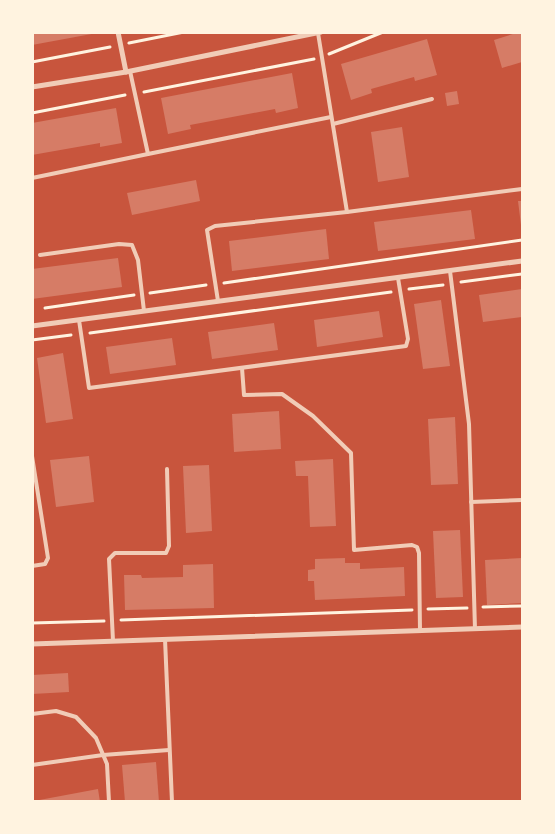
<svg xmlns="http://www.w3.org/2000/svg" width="555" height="834" viewBox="0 0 555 834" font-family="'Roboto Serif',serif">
<rect width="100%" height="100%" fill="#c8553d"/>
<g fill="#d67c66">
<path d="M32,32H97V33L32,45Z"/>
<path d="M519,32H522V62L502,68L494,40Z"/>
<path d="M427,39L437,75L415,81L414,77L371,89L372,93L351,100L341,64Z"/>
<path d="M292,73L298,108L276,113L275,109L190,125L191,129L168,134L161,98Z"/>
<path d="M457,91L459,104L447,106L445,93Z"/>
<path d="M116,108L122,143L100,147V143L32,155V123Z"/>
<path d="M402,127L409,177L378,182L371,132Z"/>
<path d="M196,180L200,201L132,215L127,193Z"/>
<path d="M518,201H522V224L521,225Z"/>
<path d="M471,210L475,239L378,251L374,222Z"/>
<path d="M326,229L329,259L232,271L229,241Z"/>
<path d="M118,258L122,287L32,299V269Z"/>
<path d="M522,289V317L483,322L479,295Z"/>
<path d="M441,300L450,366L423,369L414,304Z"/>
<path d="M379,311L383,337L317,347L314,320Z"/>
<path d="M274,323L278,350L212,359L208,332Z"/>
<path d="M172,338L176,365L110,374L106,347Z"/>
<path d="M63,353L73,419L46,423L37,358Z"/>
<path d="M279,411L281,449L234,452L232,414Z"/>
<path d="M455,417L458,484L431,485L428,419Z"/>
<path d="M89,456L94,502L56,507L50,460Z"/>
<path d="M333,459L336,526L310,527L308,476H296L295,461Z"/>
<path d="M209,465L212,531L186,533L183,466Z"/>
<path d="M460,530L463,597L436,598L433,531Z"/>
<path d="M345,558V563H360V569L404,567L405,596L315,600L314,581H308V570L315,569V559Z"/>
<path d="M522,558V603L487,605L485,560Z"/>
<path d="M213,564L214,608L125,610L124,575H141L142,578L183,577V565Z"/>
<path d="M68,673L69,692L32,694V675Z"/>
<path d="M156,762L159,802H125L122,765Z"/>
<path d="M98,789L100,802H34V801Z"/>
</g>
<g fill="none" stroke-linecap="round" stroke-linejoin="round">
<g stroke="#fff3e0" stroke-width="3">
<path d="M129,43L184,32"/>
<path d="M329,54L383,32"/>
<path d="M32,62L110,47"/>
<path d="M144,92L314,59"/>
<path d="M32,113L125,95"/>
<path d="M461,282L522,274"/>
<path d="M224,283L522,240"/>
<path d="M409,289L443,285"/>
<path d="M150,293L206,285"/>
<path d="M45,308L134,295"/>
<path d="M90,333L391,292"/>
<path d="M32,340L71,335"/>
<path d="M483,607L522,606"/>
<path d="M428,609L467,608"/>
<path d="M121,620L412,610"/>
<path d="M32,623L104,621"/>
</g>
<g stroke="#f1ccb7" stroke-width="4">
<path d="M130,71L148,154L331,117"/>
<path d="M333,124L432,99"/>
<path d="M32,178L148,154"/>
<path d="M347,212L522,189"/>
<path d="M40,255L119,244L132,245L138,260L144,311"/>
<path d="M450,271L469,424L475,629"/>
<path d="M218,301L207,230L215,226L347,212L318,33"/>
<path d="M79,320L89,388L406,346L408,339L398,278"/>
<path d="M242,368L244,395L282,394L313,416L351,453L354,550L412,545L417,547L419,553L420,631"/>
<path d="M32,456L48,558L45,564L32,566"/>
<path d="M471,502L522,500"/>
<path d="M165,639L172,802"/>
<path d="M113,641L109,559L115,553H166L169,546L167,469"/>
<path d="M32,714L56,711L76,717L96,738L107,764L109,802"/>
<path d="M32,765L103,755L169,750"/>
</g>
<g stroke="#f1ccb7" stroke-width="5">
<path d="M118,32L126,72"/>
<path d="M32,87L126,72L321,32"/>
<path d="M32,326L522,261"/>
<path d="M32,644L522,627"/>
</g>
</g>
<rect width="555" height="834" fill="none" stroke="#fff3e0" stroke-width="68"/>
</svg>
